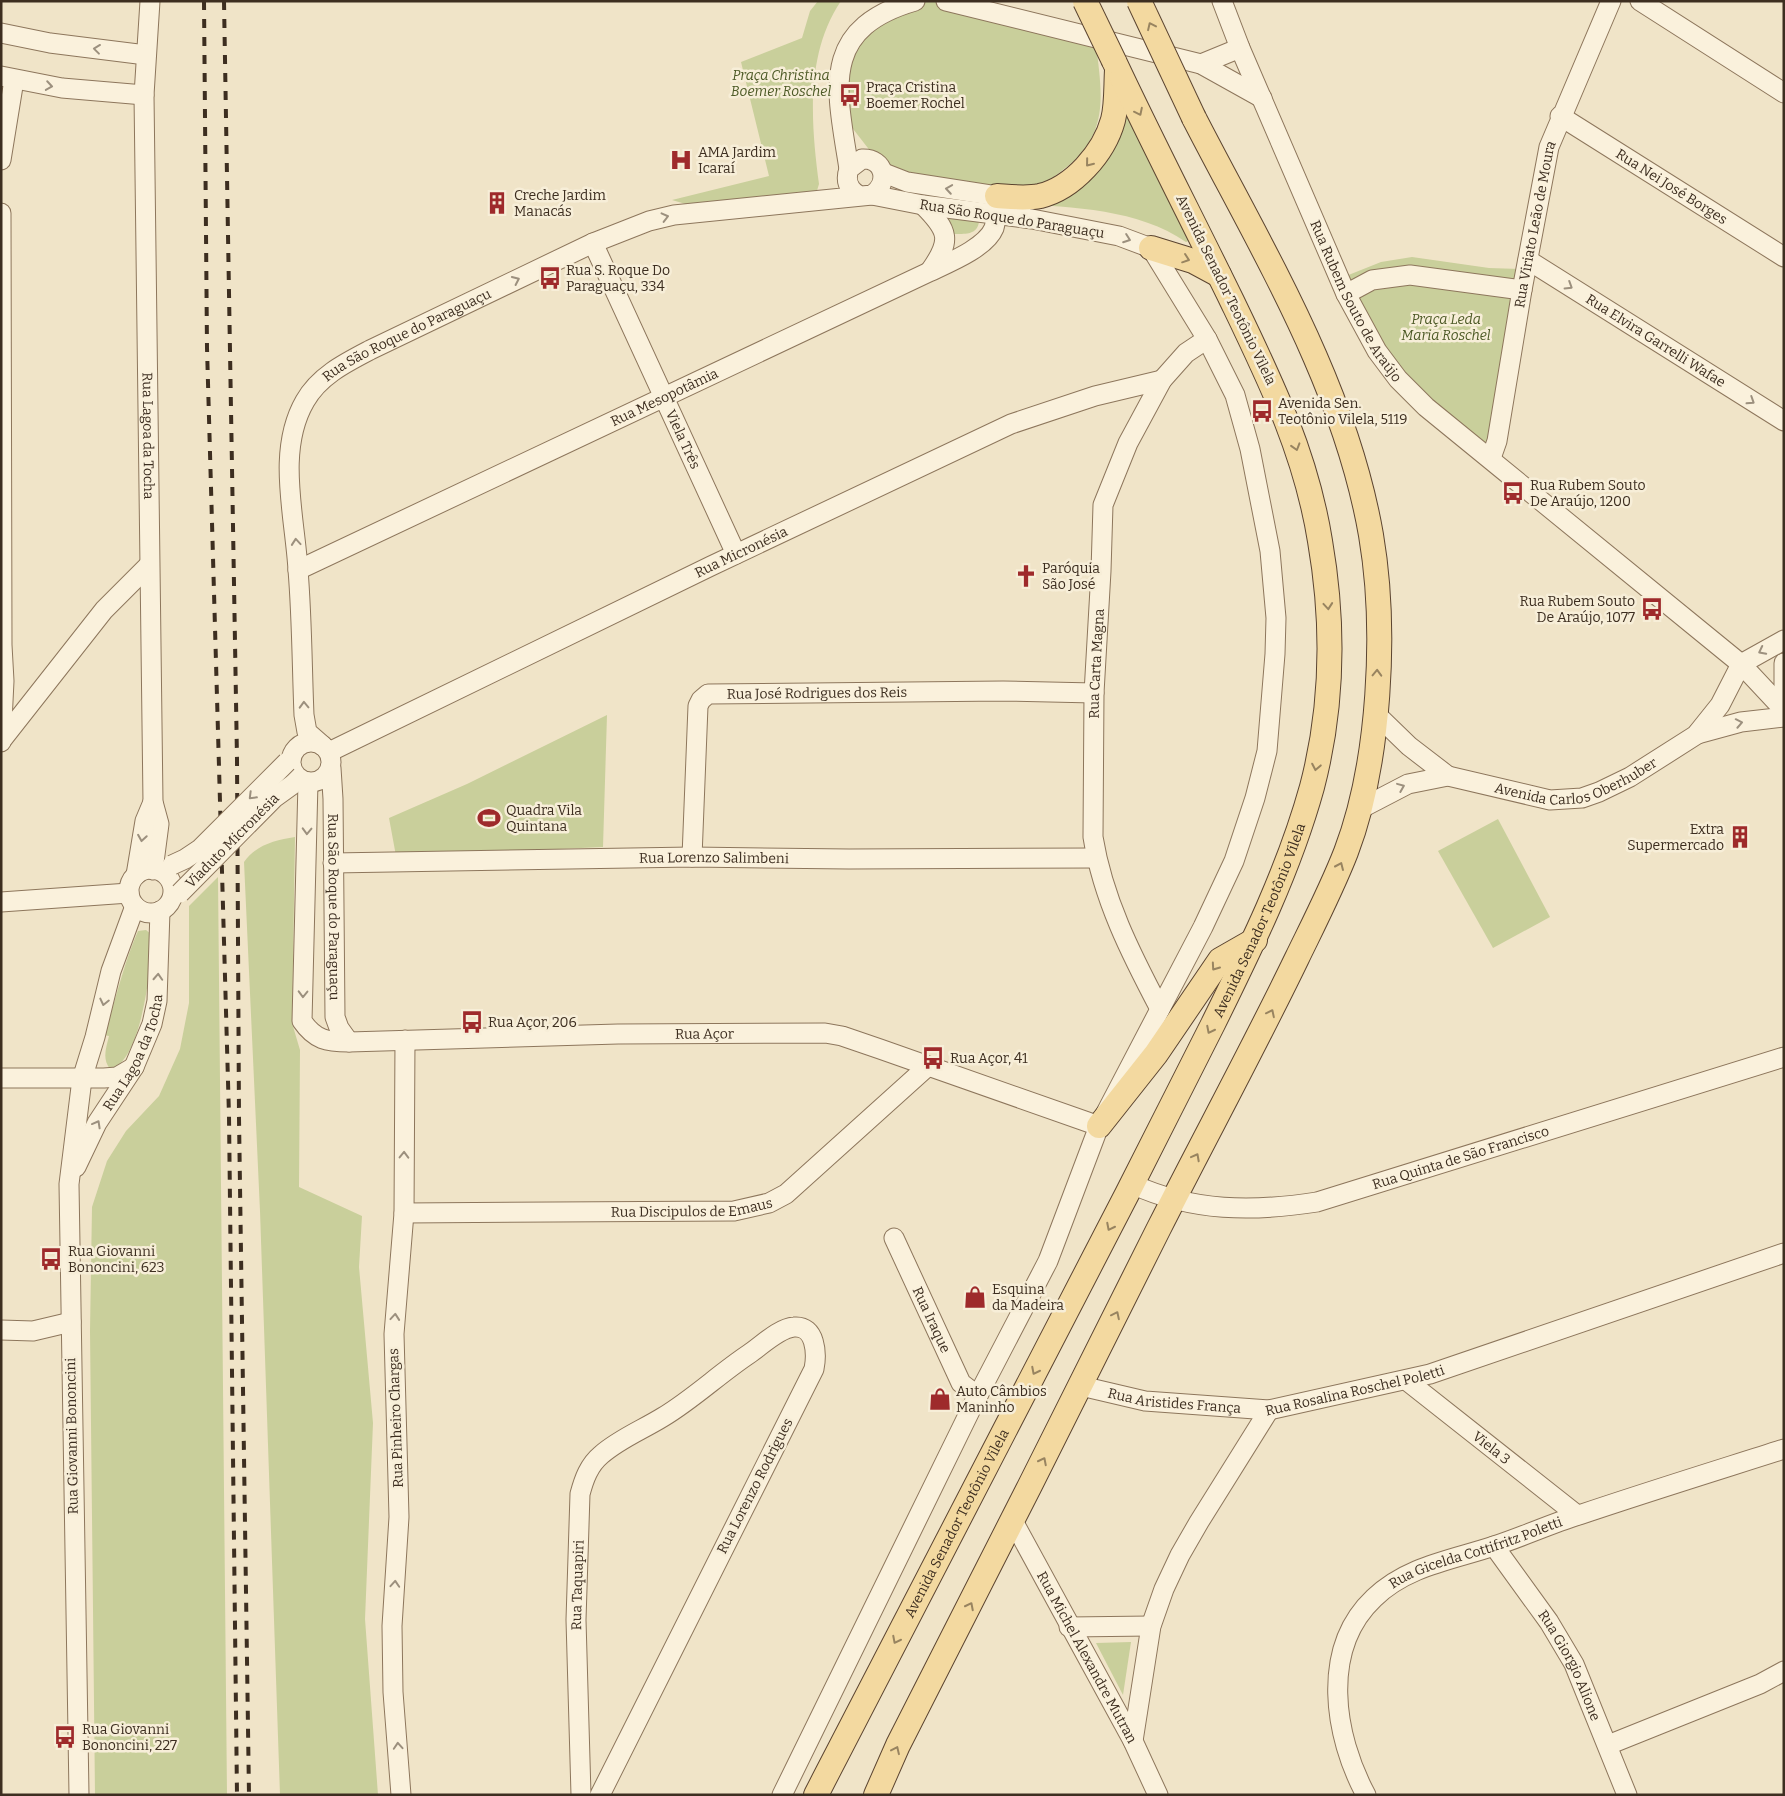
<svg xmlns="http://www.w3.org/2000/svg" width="1785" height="1796" viewBox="0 0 1785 1796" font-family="Bitter,serif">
<rect width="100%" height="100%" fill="#f0e4c8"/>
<g fill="#c9cf9b">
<path d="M818,1H841C805,54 811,124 819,184L816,194L689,205L672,200L769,176L741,62L802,38L810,11Z"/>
<path d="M887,1H964L1096,44C1102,95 1110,134 1064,169C1054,177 1043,185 1030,186C990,190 935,176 893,170L878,161L850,125L846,44L874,10Z"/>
<path d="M1126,115L1189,241L1186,242C1136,207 1065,207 1006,203L1044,198Z"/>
<path d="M947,214L979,221C978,235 965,234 954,234L944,224Z"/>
<path d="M1412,257L1489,268L1520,269L1495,427L1486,445L1404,376L1372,336L1346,276L1381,262Z"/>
<path d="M607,715L603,847L396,856L389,818L467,784Z"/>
<path d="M1498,819L1550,917L1493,948L1438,851Z"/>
<path d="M295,837L292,1023L300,1050L299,1187L362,1216L359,1267L373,1423L365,1619L378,1795H280L260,1211L244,862C256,845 275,840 295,837Z"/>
<path d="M218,877L227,1795H95L90,1331L92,1207L107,1161L126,1131L159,1096L180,1049L189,1003V906Z"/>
<path d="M146,930L152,935C152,962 142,1063 110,1069C102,1059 106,1048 109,1036L104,1035C116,1000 123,965 138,931Z"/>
<path d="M1131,1642L1123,1695L1096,1643Z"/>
</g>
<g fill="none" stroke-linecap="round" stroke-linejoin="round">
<defs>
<g id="minor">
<path id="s1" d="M150,1L144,95L153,802L159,824L153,870"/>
<path d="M946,1L1201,64L1262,98"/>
<path id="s2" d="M1222,1L1240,48L1346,294L1377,351L1398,379L1426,407L1741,664L1784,710"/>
<path d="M1640,1L1784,93"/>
<path d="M1,33L50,43L146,55"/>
<path d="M1201,64L1240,48"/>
<path d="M1,76L62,88L144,95"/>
<path id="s3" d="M1560,116L1784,257"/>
<path d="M1,160L14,80"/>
<path d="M849,169C837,91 818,29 915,1"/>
<path d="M923,205C949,231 952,240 930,271"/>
<path d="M1,213L2,645L4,681L1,742"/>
<path id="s4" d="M593,243L736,554"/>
<path id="s5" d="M1528,260L1784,421"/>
<path d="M1346,294L1372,280L1410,275L1522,290"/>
<path id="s6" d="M1491,458L1497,441L1522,290L1549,147L1611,1"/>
<path id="s7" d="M298,570L929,272C948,263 986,248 994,228C997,218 996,206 997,196L907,182L884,173"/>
<path d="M1784,663V697"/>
<path d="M1376,714L1409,746L1448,776"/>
<path d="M1697,734L1741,722L1784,717"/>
<path d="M1,741L104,610L149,565"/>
<circle cx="311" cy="762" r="20"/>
<path id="s8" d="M323,746L307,732L304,715C302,667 302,618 298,570C295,516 276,451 305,401C319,376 345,363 370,350L593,243L649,221L674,215L872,195C890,183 885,158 862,159L849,169C845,180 848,189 858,195"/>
<path id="s9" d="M329,752L711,566L1011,424L1095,396L1162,380"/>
<path id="s10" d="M331,768L333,799L335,1017L339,1028L349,1042"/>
<path id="s11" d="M308,782L302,1021C315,1040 327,1042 349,1042L618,1034L825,1033L842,1036L880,1049L1099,1126"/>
<path id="s12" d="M1358,810L1408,784L1448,776L1550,800L1582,798L1599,792L1630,777L1696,735L1720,705L1741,664L1784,640"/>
<path id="s13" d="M692,857L698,706L701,700L708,694L1003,691L1094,693"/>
<path id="s14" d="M333,863L692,857L849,859L1096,858"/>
<circle cx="151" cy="891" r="22"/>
<path d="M136,875L145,821L153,802"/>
<path d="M1,902L129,893"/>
<path id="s15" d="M1160,1009C1131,954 1103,899 1093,837L1094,693L1101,571L1103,505L1128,443L1162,380L1186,353L1207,339"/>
<path d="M1,1078H104L117,1077L134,1067"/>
<path id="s16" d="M76,1167L97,1123L134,1067L152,1024L157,1001L160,911"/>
<path id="s17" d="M1132,1184C1193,1212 1253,1212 1317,1202L1784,1057"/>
<path id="s18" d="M404,1213L734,1211L769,1203L786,1194L927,1067"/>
<path id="s19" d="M894,1238L961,1383L978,1396"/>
<path d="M1,1330L33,1331L71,1322"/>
<path id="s20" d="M1406,1380L1577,1515"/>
<path id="s21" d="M1081,1386L1145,1401L1269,1410L1430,1374L1784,1253"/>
<path id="s22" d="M1013,1521L1133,1741L1158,1795"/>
<path id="s23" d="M1494,1546L1549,1622L1574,1664L1627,1795"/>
<path d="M1069,1627L1151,1626"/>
<path d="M1133,1741L1151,1626L1164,1589L1180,1555L1199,1522L1269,1410"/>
<path d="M1608,1745L1760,1684L1784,1671"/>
<path d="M79,1795L69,1184L82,1079L95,1037L111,971L135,906"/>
<path d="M401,1795L393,1692L392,1626L399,1517L394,1334L404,1213L405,1040"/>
<path id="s24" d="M581,1795L576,1620L580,1494C584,1479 589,1465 601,1455C619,1439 642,1430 663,1417C693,1399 719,1374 749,1354C761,1346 779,1328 794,1327C816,1325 817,1354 814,1369L600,1795"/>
<path d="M782,1795L972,1407L1048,1261L1099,1126L1203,927L1234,861L1255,798L1267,751L1275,654L1276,618L1270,551L1250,449L1235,395L1207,339L1151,248L1119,236L1032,219L923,205L872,195"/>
<path id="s25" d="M1366,1795C1334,1736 1320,1649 1374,1598C1407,1566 1452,1560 1494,1546C1522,1537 1550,1524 1579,1515C1647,1492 1715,1471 1784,1449"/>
</g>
<g id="major">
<path d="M997,196C1011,197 1026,199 1040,196C1073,188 1104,153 1113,120C1117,105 1116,86 1117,70"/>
<path d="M1151,248L1193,261L1219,275"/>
<path d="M1099,1126L1156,1054L1220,960L1255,940"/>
<path id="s26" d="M816,1795C919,1594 1024,1394 1127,1194C1156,1137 1184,1081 1213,1024C1251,947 1289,870 1312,787C1333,707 1334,622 1320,541C1306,453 1270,380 1232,301C1193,221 1152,142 1114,61"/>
<path d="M876,1795L898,1745C986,1573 1073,1401 1159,1228C1205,1137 1253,1049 1297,958C1314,923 1332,888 1346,852C1380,763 1387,629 1371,535C1345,385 1263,252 1194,118"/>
</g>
</defs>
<use href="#minor" stroke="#8d765c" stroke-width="21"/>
<use href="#major" stroke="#5b4430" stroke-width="26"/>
<use href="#minor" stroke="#faf1dc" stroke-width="19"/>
<use href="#major" stroke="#f3d9a0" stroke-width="24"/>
<g stroke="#3d2e20" stroke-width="4" stroke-dasharray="9 9" stroke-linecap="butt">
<path d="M204,1L207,348L229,1116L237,1795"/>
<path d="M224,1L237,759L239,1118L249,1795"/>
</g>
<defs>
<g id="minor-bridge">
<path d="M172,865L185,859L200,849L287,762"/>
<path id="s27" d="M180,893L274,798L292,785"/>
</g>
<g id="major-bridge">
<path d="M1085,1L1114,61"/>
<path d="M1139,1L1194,118"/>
</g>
</defs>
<use href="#minor-bridge" stroke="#8d765c" stroke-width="21" stroke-linecap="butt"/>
<use href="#major-bridge" stroke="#5b4430" stroke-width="26" stroke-linecap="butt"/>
<use href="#minor-bridge" stroke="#faf1dc" stroke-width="19"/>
<use href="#major-bridge" stroke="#f3d9a0" stroke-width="24"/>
</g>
<defs><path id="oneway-chevron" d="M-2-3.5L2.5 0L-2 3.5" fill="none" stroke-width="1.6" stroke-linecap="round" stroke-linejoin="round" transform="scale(1.25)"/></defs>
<g stroke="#988460">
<use href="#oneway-chevron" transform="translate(1151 26) rotate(-115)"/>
<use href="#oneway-chevron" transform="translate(1139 112) rotate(64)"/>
<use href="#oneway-chevron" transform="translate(1089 163) rotate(129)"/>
<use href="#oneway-chevron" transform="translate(1186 259) rotate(19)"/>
<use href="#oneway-chevron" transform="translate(1296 447) rotate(73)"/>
<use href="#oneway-chevron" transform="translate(1328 606) rotate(85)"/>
<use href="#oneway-chevron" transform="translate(1377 673) rotate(-88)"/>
<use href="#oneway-chevron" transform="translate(1316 767) rotate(101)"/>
<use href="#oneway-chevron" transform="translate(1340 866) rotate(-66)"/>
<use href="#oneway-chevron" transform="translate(1215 967) rotate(125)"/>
<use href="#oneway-chevron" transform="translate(1271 1013) rotate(-64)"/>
<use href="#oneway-chevron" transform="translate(1210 1030) rotate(117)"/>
<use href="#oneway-chevron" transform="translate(1196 1157) rotate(-62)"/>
<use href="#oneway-chevron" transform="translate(1110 1227) rotate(117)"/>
<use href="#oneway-chevron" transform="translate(1116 1315) rotate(-64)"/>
<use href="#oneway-chevron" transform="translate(1035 1371) rotate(117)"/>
<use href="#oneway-chevron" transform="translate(1043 1461) rotate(-63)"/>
<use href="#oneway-chevron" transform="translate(970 1606) rotate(-63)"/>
<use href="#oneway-chevron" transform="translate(896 1640) rotate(117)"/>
<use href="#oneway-chevron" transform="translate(896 1750) rotate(-65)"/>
</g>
<g stroke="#9c907e">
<use href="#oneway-chevron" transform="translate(97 49) rotate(-173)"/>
<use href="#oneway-chevron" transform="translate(49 86) rotate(9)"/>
<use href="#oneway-chevron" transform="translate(949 189) rotate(-171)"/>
<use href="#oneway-chevron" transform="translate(665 217) rotate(-14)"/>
<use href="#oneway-chevron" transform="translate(1127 239) rotate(20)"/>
<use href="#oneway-chevron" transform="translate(516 280) rotate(-25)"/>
<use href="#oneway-chevron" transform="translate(1569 286) rotate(32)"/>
<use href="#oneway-chevron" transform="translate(1751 401) rotate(33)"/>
<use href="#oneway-chevron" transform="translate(296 542) rotate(-95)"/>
<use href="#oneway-chevron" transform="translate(1762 651) rotate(153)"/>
<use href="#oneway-chevron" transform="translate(304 705) rotate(-92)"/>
<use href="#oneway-chevron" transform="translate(1739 723) rotate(-11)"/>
<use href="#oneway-chevron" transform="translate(1401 787) rotate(-22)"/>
<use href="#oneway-chevron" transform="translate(252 796) rotate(135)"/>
<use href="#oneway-chevron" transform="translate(307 831) rotate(92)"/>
<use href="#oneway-chevron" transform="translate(142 838) rotate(99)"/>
<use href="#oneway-chevron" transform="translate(158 977) rotate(-87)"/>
<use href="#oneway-chevron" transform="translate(303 994) rotate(91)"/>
<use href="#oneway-chevron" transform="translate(104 1002) rotate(103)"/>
<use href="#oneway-chevron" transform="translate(97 1124) rotate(-61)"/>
<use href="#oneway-chevron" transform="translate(404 1155) rotate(-89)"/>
<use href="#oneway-chevron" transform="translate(395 1317) rotate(-85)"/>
<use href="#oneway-chevron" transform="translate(395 1584) rotate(-86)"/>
<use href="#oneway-chevron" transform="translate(398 1746) rotate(-94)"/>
</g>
<defs>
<symbol id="bus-bare" viewBox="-9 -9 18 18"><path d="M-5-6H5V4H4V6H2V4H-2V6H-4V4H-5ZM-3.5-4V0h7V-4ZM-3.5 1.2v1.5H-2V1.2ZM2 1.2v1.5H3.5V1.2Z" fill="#9e2a2b" stroke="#f7eed8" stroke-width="2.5" paint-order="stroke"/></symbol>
<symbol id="hospital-bare" viewBox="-9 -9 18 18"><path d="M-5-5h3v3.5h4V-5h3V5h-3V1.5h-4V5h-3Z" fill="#9e2a2b" stroke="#f7eed8" stroke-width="2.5" paint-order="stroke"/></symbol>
<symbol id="building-bare" viewBox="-9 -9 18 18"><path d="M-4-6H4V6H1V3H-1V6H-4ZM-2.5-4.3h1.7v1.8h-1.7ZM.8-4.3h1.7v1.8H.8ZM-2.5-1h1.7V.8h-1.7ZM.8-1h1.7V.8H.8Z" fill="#9e2a2b" stroke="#f7eed8" stroke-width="2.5" paint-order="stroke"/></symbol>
<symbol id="church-bare" viewBox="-9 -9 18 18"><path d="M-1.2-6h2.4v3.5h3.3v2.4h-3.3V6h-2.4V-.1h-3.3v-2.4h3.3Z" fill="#9e2a2b" stroke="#f7eed8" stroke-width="2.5" paint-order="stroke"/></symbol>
<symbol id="stadium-bare" viewBox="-9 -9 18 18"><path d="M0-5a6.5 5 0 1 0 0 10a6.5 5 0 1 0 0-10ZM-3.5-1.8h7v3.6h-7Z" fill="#9e2a2b" stroke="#f7eed8" stroke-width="2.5" paint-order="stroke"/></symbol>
<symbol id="shop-bare" viewBox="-9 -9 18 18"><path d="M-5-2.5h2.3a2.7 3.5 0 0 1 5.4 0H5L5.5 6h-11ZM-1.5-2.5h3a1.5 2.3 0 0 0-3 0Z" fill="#9e2a2b" stroke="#f7eed8" stroke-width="2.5" paint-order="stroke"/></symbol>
</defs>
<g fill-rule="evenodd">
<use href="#bus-bare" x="834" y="79" width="32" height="32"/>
<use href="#hospital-bare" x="665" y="144" width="32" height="32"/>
<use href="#building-bare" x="481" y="187" width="32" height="32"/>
<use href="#bus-bare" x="534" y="262" width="32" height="32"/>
<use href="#bus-bare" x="1246" y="395" width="32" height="32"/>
<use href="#bus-bare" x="1497" y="477" width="32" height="32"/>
<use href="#church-bare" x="1010" y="560" width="32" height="32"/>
<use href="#bus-bare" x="1636" y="593" width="32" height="32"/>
<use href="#stadium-bare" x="473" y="802" width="32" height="32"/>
<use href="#building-bare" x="1724" y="821" width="32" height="32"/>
<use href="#bus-bare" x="456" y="1006" width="32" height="32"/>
<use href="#bus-bare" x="917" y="1042" width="32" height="32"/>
<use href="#bus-bare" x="35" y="1243" width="32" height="32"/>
<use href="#shop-bare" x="959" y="1281" width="32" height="32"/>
<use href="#shop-bare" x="924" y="1383" width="32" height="32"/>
<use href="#bus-bare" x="49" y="1721" width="32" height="32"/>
</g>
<g text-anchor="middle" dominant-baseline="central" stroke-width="5" stroke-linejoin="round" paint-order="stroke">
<g font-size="14" font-style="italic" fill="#4d5a26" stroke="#f7eed8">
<text x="781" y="75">Praça Christina<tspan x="781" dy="16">Boemer Roschel</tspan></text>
<text x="1446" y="319">Praça Leda<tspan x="1446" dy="16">Maria Roschel</tspan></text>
</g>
<g font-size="14" fill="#3d2e20" stroke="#f7eed8" text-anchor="start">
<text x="866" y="87">Praça Cristina<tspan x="866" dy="16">Boemer Rochel</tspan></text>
<text x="698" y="152">AMA Jardim<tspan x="698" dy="16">Icaraí</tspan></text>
<text x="514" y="195">Creche Jardim<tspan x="514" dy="16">Manacás</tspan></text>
<text x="566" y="270">Rua S. Roque Do<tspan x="566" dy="16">Paraguaçu, 334</tspan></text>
<text x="1278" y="403">Avenida Sen.<tspan x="1278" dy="16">Teotônio Vilela, 5119</tspan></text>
<text x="1530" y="485">Rua Rubem Souto<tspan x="1530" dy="16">De Araújo, 1200</tspan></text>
<text x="1042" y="568">Paróquia<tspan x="1042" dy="16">São José</tspan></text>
<text x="1635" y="601" text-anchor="end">Rua Rubem Souto<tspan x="1635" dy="16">De Araújo, 1077</tspan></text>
<text x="506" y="810">Quadra Vila<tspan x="506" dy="16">Quintana</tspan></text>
<text x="1724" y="829" text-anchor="end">Extra<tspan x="1724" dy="16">Supermercado</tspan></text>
<text x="488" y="1022">Rua Açor, 206</text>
<text x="950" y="1058">Rua Açor, 41</text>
<text x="68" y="1251">Rua Giovanni<tspan x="68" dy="16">Bononcini, 623</tspan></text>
<text x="992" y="1289">Esquina<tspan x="992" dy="16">da Madeira</tspan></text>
<text x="956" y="1391">Auto Câmbios<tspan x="956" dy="16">Maninho</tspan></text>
<text x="82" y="1729">Rua Giovanni<tspan x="82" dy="16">Bononcini, 227</tspan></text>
</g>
<g font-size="14" fill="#3d2e20" stroke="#f7eed8">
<text stroke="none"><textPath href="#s3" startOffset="132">Rua Nei José Borges</textPath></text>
<text transform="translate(1012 219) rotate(9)">Rua São Roque do Paraguaçu</text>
<text stroke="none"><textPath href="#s6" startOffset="238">Rua Viriato Leão de Moura</textPath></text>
<text transform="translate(1226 290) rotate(64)">Avenida Senador Teotônio Vilela</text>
<text stroke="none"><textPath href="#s2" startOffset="329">Rua Rubem Souto de Araújo</textPath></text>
<text stroke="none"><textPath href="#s8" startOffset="479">Rua São Roque do Paraguaçu</textPath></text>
<text stroke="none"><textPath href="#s5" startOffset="151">Rua Elvira Garrelli Wafae</textPath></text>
<text stroke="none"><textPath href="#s7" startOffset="405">Rua Mesopotâmia</textPath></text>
<text stroke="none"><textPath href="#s1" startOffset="435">Rua Lagoa da Tocha</textPath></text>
<text stroke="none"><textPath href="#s4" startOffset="216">Viela Três</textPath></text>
<text stroke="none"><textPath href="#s9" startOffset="458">Rua Micronésia</textPath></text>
<text stroke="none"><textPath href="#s15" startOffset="359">Rua Carta Magna</textPath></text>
<text stroke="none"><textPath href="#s13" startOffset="276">Rua José Rodrigues dos Reis</textPath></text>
<text stroke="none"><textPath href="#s12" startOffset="231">Avenida Carlos Oberhuber</textPath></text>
<text stroke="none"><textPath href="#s27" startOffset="74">Viaduto Micronésia</textPath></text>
<text stroke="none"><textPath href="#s14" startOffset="381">Rua Lorenzo Salimbeni</textPath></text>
<text stroke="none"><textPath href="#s10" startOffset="139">Rua São Roque do Paraguaçu</textPath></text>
<text stroke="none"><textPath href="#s26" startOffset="981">Avenida Senador Teotônio Vilela</textPath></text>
<text stroke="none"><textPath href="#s11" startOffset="649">Rua Açor</textPath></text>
<text stroke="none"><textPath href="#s16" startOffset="129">Rua Lagoa da Tocha</textPath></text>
<text stroke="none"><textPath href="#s17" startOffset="339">Rua Quinta de São Francisco</textPath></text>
<text stroke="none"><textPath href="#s18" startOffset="288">Rua Discipulos de Emaus</textPath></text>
<text stroke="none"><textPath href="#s19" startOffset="90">Rua Iraque</textPath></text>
<text stroke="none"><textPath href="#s21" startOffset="278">Rua Rosalina Roschel Poletti</textPath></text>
<text stroke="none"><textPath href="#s21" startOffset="95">Rua Aristides França</textPath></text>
<text transform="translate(396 1418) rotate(-92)">Rua Pinheiro Chargas</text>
<text transform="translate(72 1436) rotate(-91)">Rua Giovanni Bononcini</text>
<text stroke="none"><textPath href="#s20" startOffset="109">Viela 3</textPath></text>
<text transform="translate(755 1486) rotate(-63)">Rua Lorenzo Rodrigues</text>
<text stroke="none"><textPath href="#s26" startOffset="306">Avenida Senador Teotônio Vilela</textPath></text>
<text stroke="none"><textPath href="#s25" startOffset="324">Rua Gicelda Cottifritz Poletti</textPath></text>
<text stroke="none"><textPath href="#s24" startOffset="210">Rua Taquapiri</textPath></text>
<text stroke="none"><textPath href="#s22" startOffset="155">Rua Michel Alexandre Mutran</textPath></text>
<text stroke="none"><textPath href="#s23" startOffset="142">Rua Giorgio Alione</textPath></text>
</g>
</g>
<rect width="1785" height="1796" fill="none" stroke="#3d2e20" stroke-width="5"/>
</svg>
